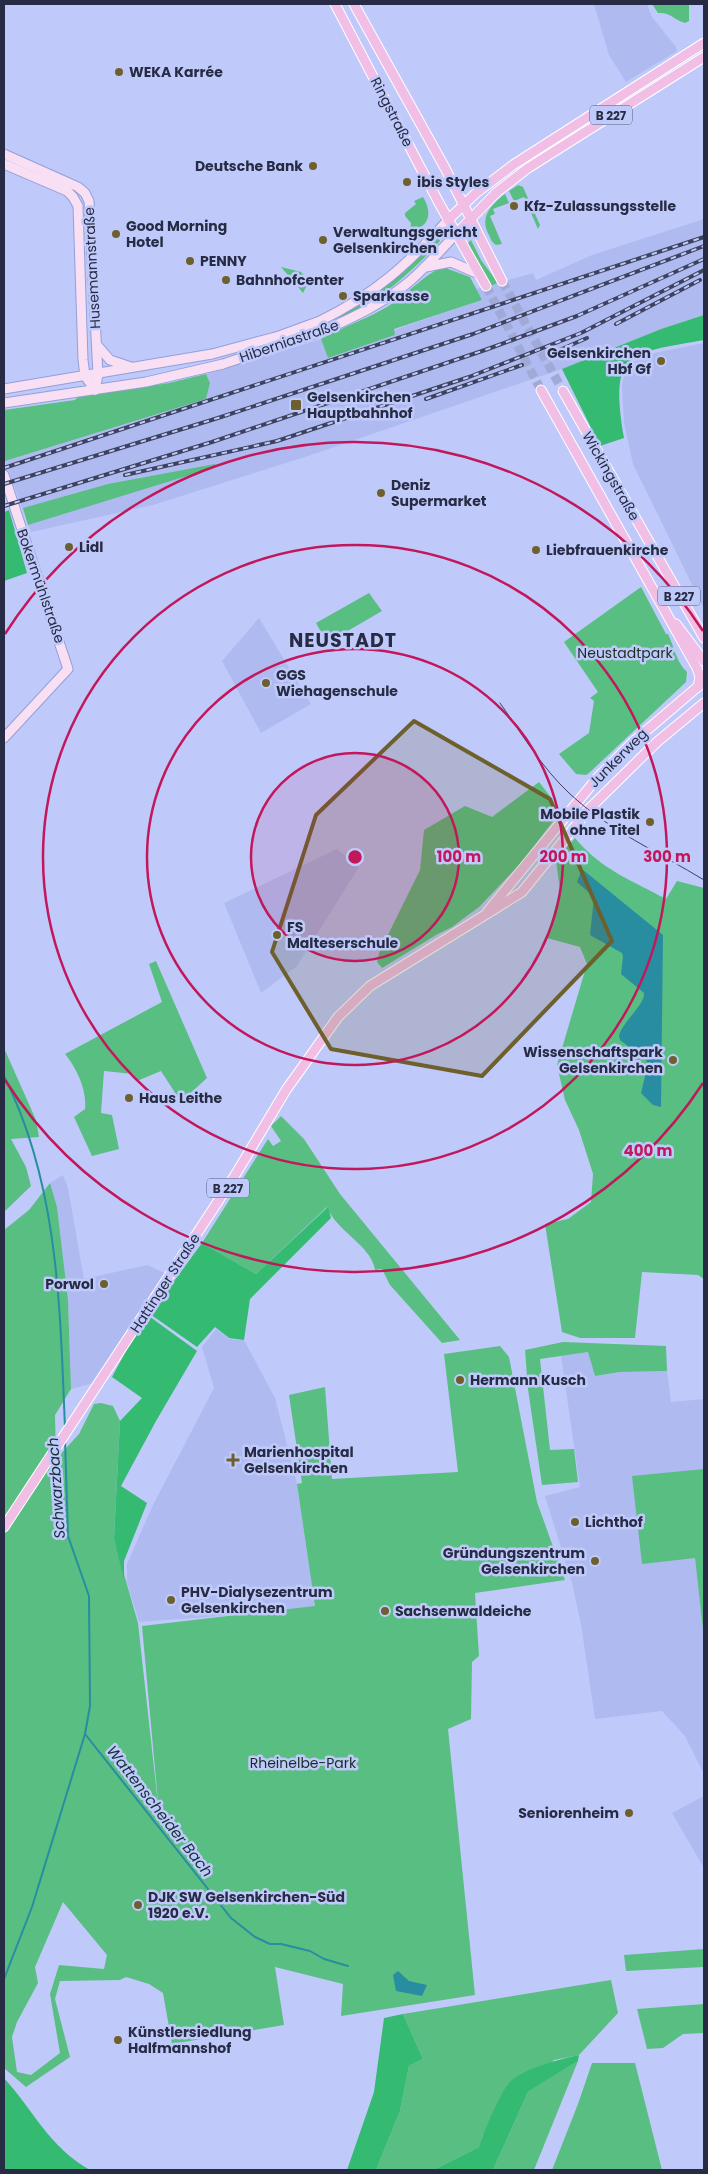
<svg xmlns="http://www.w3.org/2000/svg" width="708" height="2174" viewBox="0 0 708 2174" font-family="Poppins,sans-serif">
<rect width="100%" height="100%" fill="#bfcafb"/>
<g fill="#afbbf0">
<path d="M594,4H647L652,17L676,47L677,51L626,82L609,55Z"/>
<path d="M704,219V315L661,329L562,369L305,457L153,505L31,532L5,461L206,399L210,383L206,374L321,339L328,358L395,335L394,330L482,300L476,289L533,273L536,280L592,255Z"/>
<path d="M704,343V609L633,464L624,423L622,385L625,372L630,365L644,355Z"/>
<path d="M259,618L311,704L261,733L222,661Z"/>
<path d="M337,849L359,867L297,966L261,993L224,903Z"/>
<path d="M63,1175L68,1188L84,1279L147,1265L167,1274L94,1383L71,1389L68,1300L57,1207L50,1183Z"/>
<path d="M216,1329L229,1339L244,1340L275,1398L297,1484L315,1606L278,1612L139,1622L127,1582V1564L153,1505L214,1388L202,1347Z"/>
<path d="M588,1352L595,1376L620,1372L667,1371L671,1402L704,1399V1470L695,1558L704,1640V1774L685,1736L662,1711L595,1719L581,1624L572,1583L545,1496L580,1487L561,1356Z"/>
<path d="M704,1796V1868L672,1813Z"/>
</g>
<g fill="#59be81" fill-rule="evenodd">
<path d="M652,4H689V21L685,23C674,20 671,12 658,13Z"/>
<path d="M518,185L523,187L540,225L538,229L524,197L514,201L509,191Z"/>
<path d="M505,194L509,203L493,209L495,214L490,216L502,244L496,245C492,242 491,240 489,235C479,217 491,205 505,194Z"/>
<path d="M423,197C432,212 431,227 410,231L411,223L405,216V213L416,204L414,201Z"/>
<path d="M438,237L440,241C420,264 365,316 335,318L391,282Z"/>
<path d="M471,240L481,260L498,283L490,286L467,244Z"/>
<path d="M447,266L448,269L470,277L482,300L394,329L395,335L328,358L321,339C343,327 366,319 387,307C406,296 428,270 447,266Z"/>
<path d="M281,267L301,272L309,281L303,293Z"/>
<path d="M206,374L210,383L206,399L5,461L4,410L75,400L78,397L169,383Z"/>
<path d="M215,464L216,467L28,525L23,508L108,484Z"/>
<path d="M641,587L666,634H668C674,646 676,662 687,672L686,682L589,773L586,775L576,774L559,754L589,733L594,701L590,698L598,692L564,642Z"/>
<path d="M369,593L382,611L327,643L316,623Z"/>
<path d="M539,782C548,794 560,804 554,820L521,863L479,907L452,927L436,935L382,968L377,962L379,953L420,870L424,830L465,806L492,817Z"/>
<path d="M575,838C600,869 633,881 666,899L677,881L704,888V1279L698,1275L642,1272L635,1338H580L562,1332L545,1224L568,1219L591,1202L593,1174L579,1130L565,1100L557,1065L587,964L580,947L547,938L560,890L556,860Z"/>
<path d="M156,961L207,1078L186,1097L183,1105L161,1071L137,1081L133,1074L104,1071L101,1113L112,1115L119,1149L92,1156L74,1117L85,1109C87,1090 77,1069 65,1054L162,1002L149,964Z"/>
<path d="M4,1048L36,1120L39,1137L11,1139L26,1167L31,1186L4,1212Z"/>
<path d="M281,1116L304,1139L340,1194L460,1340L442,1343L390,1285L382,1269L375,1270C372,1246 336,1231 327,1207L256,1274L202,1243L268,1139L273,1146L281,1141L271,1126Z"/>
<path d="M50,1183L57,1207L68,1300L71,1389L55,1415L56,1459L79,1434L94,1404L101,1403L113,1406L120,1421L114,1539L138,1623L159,1813L142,1626L315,1606L297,1484L302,1483L289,1395L325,1387L332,1479L458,1472L444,1354L500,1346L509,1357L537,1502L565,1580L475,1593L479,1656L472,1662L471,1719L448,1729L475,1995L341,2016L343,1984L275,1967L284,2025L172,2044L163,1993L149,1984L126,1977L120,1980L60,1981L55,1999L70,2057L26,2087L4,2068V1230L29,1210ZM63,1902L107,1955L104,1969L59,1965L50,1994L60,2053L31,2075L17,2072L12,2037L17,2022L38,1983L35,1967Z"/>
<path d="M563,1342L666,1346L667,1371L620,1372L595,1376L588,1352L540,1359L550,1450L574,1449L578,1482L542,1485L528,1389L525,1350Z"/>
<path d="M704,1469V1639L695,1558L642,1564L632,1476Z"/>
<path d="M704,1949V1967L626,1971L624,1955Z"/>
<path d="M611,1980L618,2013L579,2055L554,2060L483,2135L479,2147L433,2170H376L400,2111L409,2066L423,2059L403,2014Z"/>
<path d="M704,2004V2033L683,2034L663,2048L647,2049L637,2009Z"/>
<path d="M578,2061L534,2170H493L528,2092Z"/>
<path d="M592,2063H635L662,2170H552L578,2104Z"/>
</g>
<g fill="#35ba71">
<path d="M704,315V340C626,354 610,351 624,438L600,446L562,369L661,329Z"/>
<path d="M9,510L27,573L4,581V512Z"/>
<path d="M328,1207L331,1218L250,1299L244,1340L229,1338L215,1327L197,1347L150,1314L202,1243L256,1274Z"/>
<path d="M146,1314L197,1351L156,1421L121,1486L147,1503L124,1561V1579L114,1539L120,1421L142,1398L112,1377Z"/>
<path d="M403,2014L423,2059L409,2066L400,2111L376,2170H347L374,2092L384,2018Z"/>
<path d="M579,2055L578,2061L528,2092L493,2170H433L479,2147C482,2136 502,2088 511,2081C526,2068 560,2059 579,2055Z"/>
<path d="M4,2078C34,2111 49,2147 90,2170H4Z"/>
</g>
<g fill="#298da2">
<path d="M582,869L663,935L661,1107L653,1105L641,1093L648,1064L646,1060L620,1040L619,1036C622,1022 645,1005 644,993L621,974L623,957L622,953L590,935L594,897L577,882Z"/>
<path d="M398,1971L409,1981L427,1985L422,1996L396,1991L393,1975Z"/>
</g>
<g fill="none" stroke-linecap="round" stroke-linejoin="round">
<g stroke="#298da2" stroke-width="2">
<path d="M4,1076C59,1185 60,1309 65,1428"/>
<path d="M85,1734L231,1918L255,1937L270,1944H281L310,1951L324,1959L348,1966"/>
<path d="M4,1979L32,1907L85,1734L90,1706L89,1596L68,1536L65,1440"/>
</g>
<g stroke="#a1aad6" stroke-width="9" stroke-dasharray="9 4.5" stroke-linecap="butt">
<path d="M502,281L563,391"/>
<path d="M486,286L541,390"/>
</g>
<defs>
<g id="secondary">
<path d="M4,154L78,187L85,193L89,201L98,375L95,390"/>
<path d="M4,164L67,191L73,197L78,206L83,360L85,376L95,390"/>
<path d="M426,267L451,262L479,274"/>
<path d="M320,321C375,294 407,265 448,220"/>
<path d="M323,331C354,317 384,303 410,281C426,267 441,250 456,234"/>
<path d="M97,345L110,360L131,367"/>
<path d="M4,389L212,354"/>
<path d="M4,403L146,382L223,364"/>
<path d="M4,475L68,669L4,738"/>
</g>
<g id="primary">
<path d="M335,4L439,203L486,286"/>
<path d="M354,4L445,168L502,281"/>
<path d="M448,220L475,194L513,165L704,43"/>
<path d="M456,234L497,192L528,168L704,57"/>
<path d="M541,390L697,668L700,677L698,687"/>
<path d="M563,391L704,638"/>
<path d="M676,624L704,661"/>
<path d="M488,911L598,777L633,742L701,684"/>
<path d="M4,1527L234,1177L286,1090L338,1017L370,986L522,892L589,809L657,742L704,703"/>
</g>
</defs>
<use href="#secondary" stroke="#929fd9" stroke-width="11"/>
<use href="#primary" stroke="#fff" stroke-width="11"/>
<use href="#secondary" stroke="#f8dff3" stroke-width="9"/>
<use href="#primary" stroke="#f1bfe6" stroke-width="9"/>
<path stroke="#3d425e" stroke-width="1" d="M500,703C522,734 542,768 570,794C608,830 660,853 704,880"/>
<defs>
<g id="rail">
<path d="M616,324L700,280"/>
<path d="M548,355L587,338"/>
<path d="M426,399L522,365"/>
<path d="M4,468L704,237"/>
<path d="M125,475L277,441L469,377L581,333L704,270"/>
<path d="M4,484L218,418L473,334L704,246"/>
<path d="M4,506L212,442L485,350L577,316L704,259"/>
</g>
</defs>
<use href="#rail" stroke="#3d425e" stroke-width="4"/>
<use href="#rail" stroke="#bfcafb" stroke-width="2" stroke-dasharray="5.5" stroke-linecap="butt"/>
<defs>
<g id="secondary-bridge">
<path d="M212,354L279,336L320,321"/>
<path d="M223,364L323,331"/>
</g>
</defs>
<use href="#secondary-bridge" stroke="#929fd9" stroke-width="11" stroke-linecap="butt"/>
<use href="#secondary-bridge" stroke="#f8dff3" stroke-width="9"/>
</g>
<path fill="#6d602d" fill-opacity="0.2" stroke="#6d602d" stroke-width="4" stroke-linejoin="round" d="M414,721L550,799L612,941L482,1076L331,1049L272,952L316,815Z"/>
<circle cx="355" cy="857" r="104" fill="#c2185b" fill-opacity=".12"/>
<g fill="none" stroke="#c2185b" stroke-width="2.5">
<circle cx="355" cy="857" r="104"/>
<circle cx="355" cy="857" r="208"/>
<circle cx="355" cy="857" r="312"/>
<path d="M703 1083A415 415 0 0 1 5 1080M5 634A415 415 0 0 1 703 631"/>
</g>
<g fill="#6d602d" stroke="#bfcafb" stroke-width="2">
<circle cx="119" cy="72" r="5"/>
<circle cx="313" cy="166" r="5"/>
<circle cx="407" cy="182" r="5"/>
<circle cx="514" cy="206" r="5"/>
<circle cx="116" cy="234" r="5"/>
<circle cx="323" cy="240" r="5"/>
<circle cx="190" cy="261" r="5"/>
<circle cx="226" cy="280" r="5"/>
<circle cx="343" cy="296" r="5"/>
<circle cx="661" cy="361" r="5"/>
<rect x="290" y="399" width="12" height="12" rx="2.5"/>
<circle cx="381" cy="493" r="5"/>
<circle cx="69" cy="547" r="5"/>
<circle cx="536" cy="550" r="5"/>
<circle cx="266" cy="683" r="5"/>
<circle cx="650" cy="822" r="5"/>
<circle cx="277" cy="935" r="5"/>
<circle cx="673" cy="1060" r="5"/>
<circle cx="129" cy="1098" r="5"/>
<circle cx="104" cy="1284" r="5"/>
<circle cx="460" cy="1380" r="5"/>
<path d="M230.5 1452.5h5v5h5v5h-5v5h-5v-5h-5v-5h5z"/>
<circle cx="575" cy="1522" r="5"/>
<circle cx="595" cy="1561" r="5"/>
<circle cx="171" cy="1600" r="5"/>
<circle cx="385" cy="1611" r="5"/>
<circle cx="629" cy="1813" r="5"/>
<circle cx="138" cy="1905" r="5"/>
<circle cx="118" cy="2040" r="5"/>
</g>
<g text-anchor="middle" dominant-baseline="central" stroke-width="5" stroke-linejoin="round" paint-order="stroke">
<g fill="#bfcafb" stroke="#555b7a" stroke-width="1">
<rect x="590" y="105.5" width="42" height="19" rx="4"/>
<rect x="658" y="586.5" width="42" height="19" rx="4"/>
<rect x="207" y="1178.5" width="42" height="19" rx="4"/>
</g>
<g font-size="12" font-weight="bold" fill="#272b43">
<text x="611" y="115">B 227</text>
<text x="679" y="596">B 227</text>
<text x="228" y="1188">B 227</text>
</g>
<g font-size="14" font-weight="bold" fill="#272b43" stroke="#bfcafb" text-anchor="start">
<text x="129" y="72">WEKA Karrée</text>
<text x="303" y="166" text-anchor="end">Deutsche Bank</text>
<text x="417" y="182">ibis Styles</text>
<text x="524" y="206">Kfz-Zulassungsstelle</text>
<text x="126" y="226">Good Morning<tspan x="126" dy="16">Hotel</tspan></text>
<text x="333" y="232">Verwaltungsgericht<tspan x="333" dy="16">Gelsenkirchen</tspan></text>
<text x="200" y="261">PENNY</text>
<text x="236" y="280">Bahnhofcenter</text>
<text x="353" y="296">Sparkasse</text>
<text x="651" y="353" text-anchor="end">Gelsenkirchen<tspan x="651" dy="16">Hbf Gf</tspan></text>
<text x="307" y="397">Gelsenkirchen<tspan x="307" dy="16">Hauptbahnhof</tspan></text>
<text x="391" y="485">Deniz<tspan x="391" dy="16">Supermarket</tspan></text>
<text x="79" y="547">Lidl</text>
<text x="546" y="550">Liebfrauenkirche</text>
<text x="276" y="675">GGS<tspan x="276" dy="16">Wiehagenschule</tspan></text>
<text x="640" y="814" text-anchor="end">Mobile Plastik<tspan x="640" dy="16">ohne Titel</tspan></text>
<text x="287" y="927">FS<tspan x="287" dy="16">Malteserschule</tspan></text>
<text x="663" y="1052" text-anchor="end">Wissenschaftspark<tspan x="663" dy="16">Gelsenkirchen</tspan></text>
<text x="139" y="1098">Haus Leithe</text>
<text x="94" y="1284" text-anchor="end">Porwol</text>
<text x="470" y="1380">Hermann Kusch</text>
<text x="244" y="1452">Marienhospital<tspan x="244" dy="16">Gelsenkirchen</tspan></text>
<text x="585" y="1522">Lichthof</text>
<text x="585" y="1553" text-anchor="end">Gründungszentrum<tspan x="585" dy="16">Gelsenkirchen</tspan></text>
<text x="181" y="1592">PHV-Dialysezentrum<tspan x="181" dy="16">Gelsenkirchen</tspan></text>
<text x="395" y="1611">Sachsenwaldeiche</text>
<text x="619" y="1813" text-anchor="end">Seniorenheim</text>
<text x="148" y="1897">DJK SW Gelsenkirchen-Süd<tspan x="148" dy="16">1920 e.V.</tspan></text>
<text x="128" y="2032">Künstlersiedlung<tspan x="128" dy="16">Halfmannshof</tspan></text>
</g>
<g font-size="14" fill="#272b43" stroke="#bfcafb">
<text transform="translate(392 112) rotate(63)">Ringstraße</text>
<text transform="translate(92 268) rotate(-93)">Husemannstraße</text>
<text transform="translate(289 341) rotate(-19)">Hiberniastraße</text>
<text transform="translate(611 476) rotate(60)">Wickingstraße</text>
<text transform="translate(41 586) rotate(71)">Bokermühlstraße</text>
<text transform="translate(618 758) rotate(-45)">Junkerweg</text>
<text transform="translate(165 1283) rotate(-57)">Hattinger Straße</text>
</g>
<g font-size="14" fill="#192e21" stroke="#bfcafb">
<text x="625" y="653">Neustadtpark</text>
<text x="303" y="1763">Rheinelbe-Park</text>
</g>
<g font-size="15" font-style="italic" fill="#133037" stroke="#bfcafb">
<text transform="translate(56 1488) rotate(-94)">Schwarzbach</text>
<text transform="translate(160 1811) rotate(52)">Wattenscheider Bach</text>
</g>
<g font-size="19" font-weight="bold" letter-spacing="1" fill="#272b43" stroke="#bfcafb">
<text x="343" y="640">NEUSTADT</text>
</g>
</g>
<circle cx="355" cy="857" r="8" fill="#c2185b" stroke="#bfcafb" stroke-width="2.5"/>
<g font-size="15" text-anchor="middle" font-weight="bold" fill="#c2185b" stroke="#bfcafb" stroke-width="5" stroke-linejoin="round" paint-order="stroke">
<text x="459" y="862">100 m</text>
<text x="563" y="862">200 m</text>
<text x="667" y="862">300 m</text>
<text x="648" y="1156">400 m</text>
</g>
<rect width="708" height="2174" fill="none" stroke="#272b43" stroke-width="10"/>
</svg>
